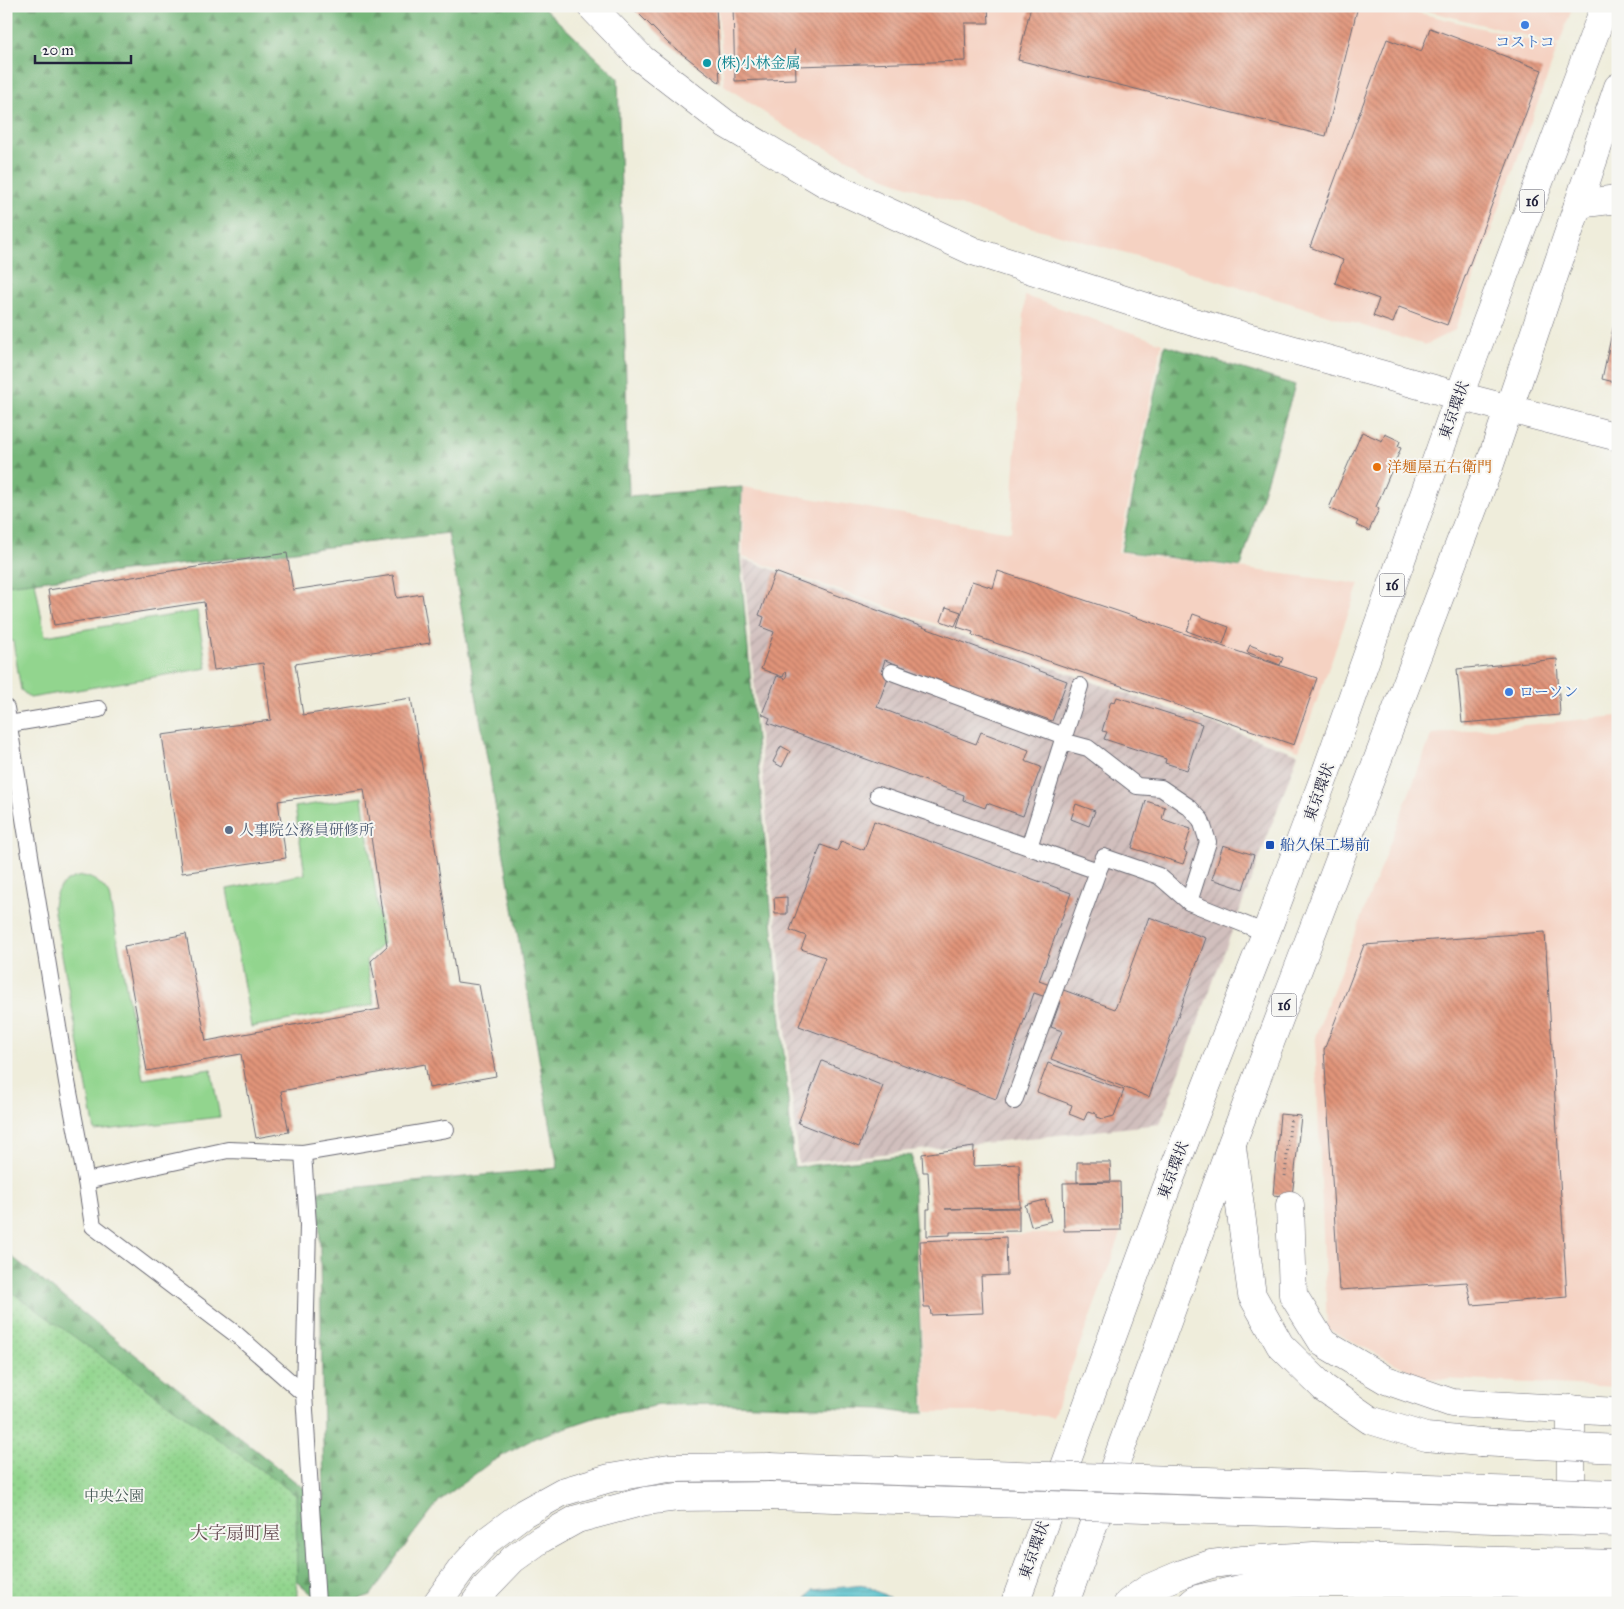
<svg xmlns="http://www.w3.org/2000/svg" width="1624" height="1609" viewBox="0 0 1624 1609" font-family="'IM FELL Great Primer','Noto Serif JP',serif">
<defs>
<pattern id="industrial-furrows" width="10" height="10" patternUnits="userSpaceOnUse" patternTransform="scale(1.25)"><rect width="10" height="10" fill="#d1bfbd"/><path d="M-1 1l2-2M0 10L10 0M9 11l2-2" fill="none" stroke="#b3a4a3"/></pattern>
<pattern id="forest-firs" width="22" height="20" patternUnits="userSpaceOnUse" patternTransform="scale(1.25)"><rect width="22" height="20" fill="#75b679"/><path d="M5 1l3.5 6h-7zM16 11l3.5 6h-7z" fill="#609464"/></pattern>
<pattern id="park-dots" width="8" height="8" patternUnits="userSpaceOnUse" patternTransform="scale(1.25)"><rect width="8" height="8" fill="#92d58e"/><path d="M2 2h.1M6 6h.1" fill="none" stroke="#7eb77b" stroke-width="1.8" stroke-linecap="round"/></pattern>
<pattern id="water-rules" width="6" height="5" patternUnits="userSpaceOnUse" patternTransform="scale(1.25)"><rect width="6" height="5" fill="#52bfca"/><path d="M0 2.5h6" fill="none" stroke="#449ba5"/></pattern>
<pattern id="building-back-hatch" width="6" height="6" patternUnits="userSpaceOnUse" patternTransform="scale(1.25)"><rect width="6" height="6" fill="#e19479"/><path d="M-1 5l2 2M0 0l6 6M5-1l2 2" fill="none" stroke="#b67864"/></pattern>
</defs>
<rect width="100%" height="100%" fill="#f6f6f2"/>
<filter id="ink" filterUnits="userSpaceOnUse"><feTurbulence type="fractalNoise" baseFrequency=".02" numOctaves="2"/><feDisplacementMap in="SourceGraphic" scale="10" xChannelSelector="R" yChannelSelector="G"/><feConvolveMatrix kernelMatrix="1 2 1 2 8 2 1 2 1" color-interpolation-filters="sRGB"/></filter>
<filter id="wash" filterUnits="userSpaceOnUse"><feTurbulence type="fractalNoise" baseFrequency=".0096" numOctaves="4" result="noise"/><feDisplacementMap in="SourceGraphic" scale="20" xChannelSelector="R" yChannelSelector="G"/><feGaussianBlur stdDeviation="1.12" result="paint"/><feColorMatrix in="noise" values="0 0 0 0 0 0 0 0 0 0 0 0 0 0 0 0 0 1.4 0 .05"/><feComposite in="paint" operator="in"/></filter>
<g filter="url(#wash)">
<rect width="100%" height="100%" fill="#efeddb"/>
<g fill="#f5d2c2">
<path d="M718,6H1391L1558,47L1455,330L1425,345L1134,255L996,218L883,177L785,127L724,85Z"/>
<path d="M1408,6H1573L1559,44Z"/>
<path d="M1025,296L1162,343L1118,552L1359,584L1299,750L743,557V487L1011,532Z"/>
<path d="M1618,716V1387L1423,1378L1327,1328L1315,1037L1432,734Z"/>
<path d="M1122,1231L1053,1417L1006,1412H926L917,1238Z"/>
</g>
<path fill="url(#industrial-furrows)" d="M743,559L1298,754L1160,1124L798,1163Z"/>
<g fill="#92d58e" stroke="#5a7c64">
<path d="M30,554L45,636L197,611L207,668L30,698L21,690L13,641L6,642V558Z"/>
<path d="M362,797L383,944L366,960L374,1005L251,1027L227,889L305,874L295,807Z"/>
<path d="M83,876C95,878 103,885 109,895L143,1079L211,1069L220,1117L95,1131L53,907C54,889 65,878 83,876Z"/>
</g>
<g fill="url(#forest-firs)" stroke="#4c6c5a">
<path d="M6,6H542L618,78L629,496L742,487L740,559L794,1167L912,1155L924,1413H905L879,1409L729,1404L660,1405L597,1417L535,1438L491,1462L439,1501L412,1536L371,1595L347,1603H322L6,1329V1252L297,1483L324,1502L319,1191L558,1168L448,533L6,585Z"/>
<path d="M1165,345L1295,385L1241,567L1121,551Z"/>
</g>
<path fill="url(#park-dots)" stroke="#5a7c64" d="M6,1288L296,1495L297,1603H6Z"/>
<path fill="url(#water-rules)" stroke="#3a7082" d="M865,1585L890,1598L888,1603H804L813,1590Z"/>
<g id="blocks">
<g fill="url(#building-back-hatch)">
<path d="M631,6H716L720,83L668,43Z"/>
<path d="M733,6H988L989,23H965L966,61L797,66L795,49L796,79L735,81Z"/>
<path d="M1031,6H1344L1357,10L1326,136L1018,60Z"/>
<path d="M1430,28L1542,70L1447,325L1399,307L1393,323L1373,316L1379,299L1335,283L1343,260L1310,247L1387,39L1421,52Z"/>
<path d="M1617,310H1618V383L1602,379Z"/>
<path d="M1362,432L1382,441L1385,434L1400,441L1398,447L1401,448L1376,507L1379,509L1369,531L1356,525L1358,521L1329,508Z"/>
<path d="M287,553L293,590L393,575L397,598L422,594L430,643L295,664L303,715L411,698L457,982L479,985L496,1076L429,1088L425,1064L281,1091L289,1132L256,1138L241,1054L147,1071L124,946L186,934L206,1041L380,1009L371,961L387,946L364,789L278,801L286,858L182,873L162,735L271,720L263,663L214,670L204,602L54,625L48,590Z"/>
<path d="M998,571L1317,678L1294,745L972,635L973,632L957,627L972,581L993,588Z"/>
<path d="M775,572L1067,681L1052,721L992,699L990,703L969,695L970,692L885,660L881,672L889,675L877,707L976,744L981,732L1029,750L1025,761L1041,767L1023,816L987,803L985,808L963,800L964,795L768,723L770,718L762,714L777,676L785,679L787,674L785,672L783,677L761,669L774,632L761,627L764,617L759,615Z"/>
<path d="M946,607L961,612L955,626L941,621Z"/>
<path d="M1613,613H1618V641H1617Z"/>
<path d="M1193,614L1229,627L1223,644L1187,631Z"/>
<path d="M1250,645L1283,658L1280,665L1247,652Z"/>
<path d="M1557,659L1560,715L1462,723L1457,669Z"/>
<path d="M1117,697L1202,724L1187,770L1165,763L1166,759L1104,739L1107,732L1102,731L1111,701L1115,702Z"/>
<path d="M781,746L790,751L782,767L773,762Z"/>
<path d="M1146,801L1165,807L1162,819L1191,829L1184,851L1187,853L1183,864L1132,848Z"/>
<path d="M1076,804L1095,811L1089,826L1071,819Z"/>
<path d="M874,821L1071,893L1039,981L1115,1009L1149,917L1206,938L1149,1097L1051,1059L1062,1031L1051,1027L1060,1002L1034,993L996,1099L799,1026L825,957L801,949L806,936L790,930L821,845L837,851L841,841L864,850Z"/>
<path d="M1223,845L1254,855L1243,889L1212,879Z"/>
<path d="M787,897V914H775L774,898Z"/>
<path d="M1545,932L1567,1297L1472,1305L1467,1282L1339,1290L1324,1050L1364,945Z"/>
<path d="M822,1061L883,1086L859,1147L798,1123Z"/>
<path d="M1048,1063L1124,1090L1114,1116L1103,1119L1097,1117V1114L1088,1111L1084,1120L1069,1114L1072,1105L1037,1092Z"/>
<path d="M1280,1114L1301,1116L1292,1197L1273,1195Z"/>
<path d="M974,1147L973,1166L1019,1164L1020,1207L945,1209L1019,1208V1231L950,1232V1235L927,1236V1209H930L928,1172H923L922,1154Z"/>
<path d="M1077,1162H1110L1111,1181L1077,1182Z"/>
<path d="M1120,1182L1121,1230L1064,1231L1063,1183Z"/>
<path d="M1045,1200L1051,1221L1031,1226L1025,1205Z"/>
<path d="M1006,1237L1007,1275L981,1276L983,1313L931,1315L930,1307H924L920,1241Z"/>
</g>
</g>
</g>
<g filter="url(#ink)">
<use href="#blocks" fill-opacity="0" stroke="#6a6973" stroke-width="1"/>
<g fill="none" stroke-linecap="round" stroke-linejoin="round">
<defs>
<g id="lane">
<path d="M892,672L1064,736"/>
<path d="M6,708L67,1082L86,1181L93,1226L237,1335L304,1394L317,1603"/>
<path d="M9,724L99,709"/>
<path d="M1062,741L1088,748L1137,786L1161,788L1189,807L1201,820L1208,842L1189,902"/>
<path d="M878,795L1098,871L1104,857L1159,876L1189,902L1266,933"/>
<path d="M1029,847L1080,686"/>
<path d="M1014,1101L1098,871"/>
<path d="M303,1153L446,1129"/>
<path d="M86,1181L228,1150L303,1153L308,1225L304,1394"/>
</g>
<g id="street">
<path d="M1578,204L1618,199"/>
<path d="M1290,1205L1293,1295L1323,1343L1386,1380L1452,1403L1618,1412"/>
<path d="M1571,1502V1409"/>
<path d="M1192,1603L1197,1599L1252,1586L1304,1583H1490L1618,1587"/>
</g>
<path id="secondary" d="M591,6L642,59L726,124L825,183L973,251L1190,321L1459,396L1618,437"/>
<g id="highway">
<path d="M1232,1147L1252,1295L1280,1345L1324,1388L1370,1420L1426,1437L1480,1442"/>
<path d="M437,1603L463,1567L488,1540L524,1513L562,1492L610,1478L669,1468L769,1467"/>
<path d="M475,1603L487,1586L513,1559L541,1539L577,1519L645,1501L678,1497L770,1496"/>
<path d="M1015,1603L1165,1192L1266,933L1325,775L1459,396L1605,6"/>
<path d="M1065,1603L1232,1143L1490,464L1618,87"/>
<path d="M1128,1603L1149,1588L1182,1574L1211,1564L1243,1560L1314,1556L1618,1564"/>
</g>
</defs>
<use href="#lane" stroke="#6a6973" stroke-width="18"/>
<use href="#street" stroke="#6a6973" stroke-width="29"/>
<use href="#secondary" stroke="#6a6973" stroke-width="29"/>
<use href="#highway" stroke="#6a6973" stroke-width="29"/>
<path stroke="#6a6973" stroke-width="3" stroke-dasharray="1 4" stroke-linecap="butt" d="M1285,1176L1291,1115"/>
<use href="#lane" stroke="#fff" stroke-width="16"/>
<use href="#street" stroke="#fff" stroke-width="28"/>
<use href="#secondary" stroke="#fff" stroke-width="28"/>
<use href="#highway" stroke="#fff" stroke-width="28"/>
<defs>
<g id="highway-bridge">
<path d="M1480,1442L1618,1449"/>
<path d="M769,1467L1618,1494"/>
<path d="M770,1496L1618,1523"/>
</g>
</defs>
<use href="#highway-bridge" stroke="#6a6973" stroke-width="29" stroke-linecap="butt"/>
<use href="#highway-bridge" stroke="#fff" stroke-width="28"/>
</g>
</g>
<g fill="#3f7fe0" stroke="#f6f6f2" stroke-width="2">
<circle cx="1525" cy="25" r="5"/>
<circle cx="1509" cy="692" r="5"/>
</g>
<circle fill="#0f9aa8" stroke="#f6f6f2" stroke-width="2" cx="707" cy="63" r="5"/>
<circle fill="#e8710a" stroke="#f6f6f2" stroke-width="2" cx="1377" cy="467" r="5"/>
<circle fill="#5c6f8a" stroke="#f6f6f2" stroke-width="2" cx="229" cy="830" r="5"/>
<rect fill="#1a4fb4" stroke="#f6f6f2" stroke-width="2" x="1265" y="840" width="10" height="10" rx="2.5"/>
<g text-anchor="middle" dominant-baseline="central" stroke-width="4" stroke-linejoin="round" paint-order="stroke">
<g fill="#f6f6f2" stroke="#626272" stroke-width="1">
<rect x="1519.5" y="189.5" width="25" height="23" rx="4"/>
<rect x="1379.5" y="573.5" width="25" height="23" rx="4"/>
<rect x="1271.5" y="993.5" width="25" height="23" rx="4"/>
</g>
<g font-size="14" font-weight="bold" fill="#22223b">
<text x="1532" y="201">16</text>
<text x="1392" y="585">16</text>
<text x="1284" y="1005">16</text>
</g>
<g font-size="15" fill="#366cbe" stroke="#f6f6f2">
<text x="1525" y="42">コストコ</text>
<text x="1519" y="692" text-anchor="start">ローソン</text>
</g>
<g font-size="15" fill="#0d838f" stroke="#f6f6f2" text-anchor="start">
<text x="717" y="63">(株)小林金属</text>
</g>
<g font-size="15" fill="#22223b" stroke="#f6f6f2">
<text transform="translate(1454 410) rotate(-70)">東京環状</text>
<text transform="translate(1319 792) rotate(-70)">東京環状</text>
<text transform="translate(1173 1170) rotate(-69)">東京環状</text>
<text transform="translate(1034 1550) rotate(-70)">東京環状</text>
</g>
<g font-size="15" fill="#c56008" stroke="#f6f6f2" text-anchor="start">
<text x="1387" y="467">洋麺屋五右衛門</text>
</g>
<g font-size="15" fill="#4e5e75" stroke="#f6f6f2" text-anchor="start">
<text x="239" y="830">人事院公務員研修所</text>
</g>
<g font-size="15" fill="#164399" stroke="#f6f6f2" text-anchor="start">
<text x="1280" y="845">船久保工場前</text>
</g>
<g font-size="15" fill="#445854" stroke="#f6f6f2">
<text x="114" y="1496">中央公園</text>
</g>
<g font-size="18" fill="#654a51" stroke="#f6f6f2">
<text x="235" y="1533">大字扇町屋</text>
</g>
</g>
<rect width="1624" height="1609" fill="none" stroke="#f6f6f2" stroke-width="25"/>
<path d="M35 55v8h96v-8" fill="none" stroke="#22223b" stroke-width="2.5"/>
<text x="42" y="55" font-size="15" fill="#22223b" stroke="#f6f6f2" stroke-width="4" paint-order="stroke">20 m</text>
</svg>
